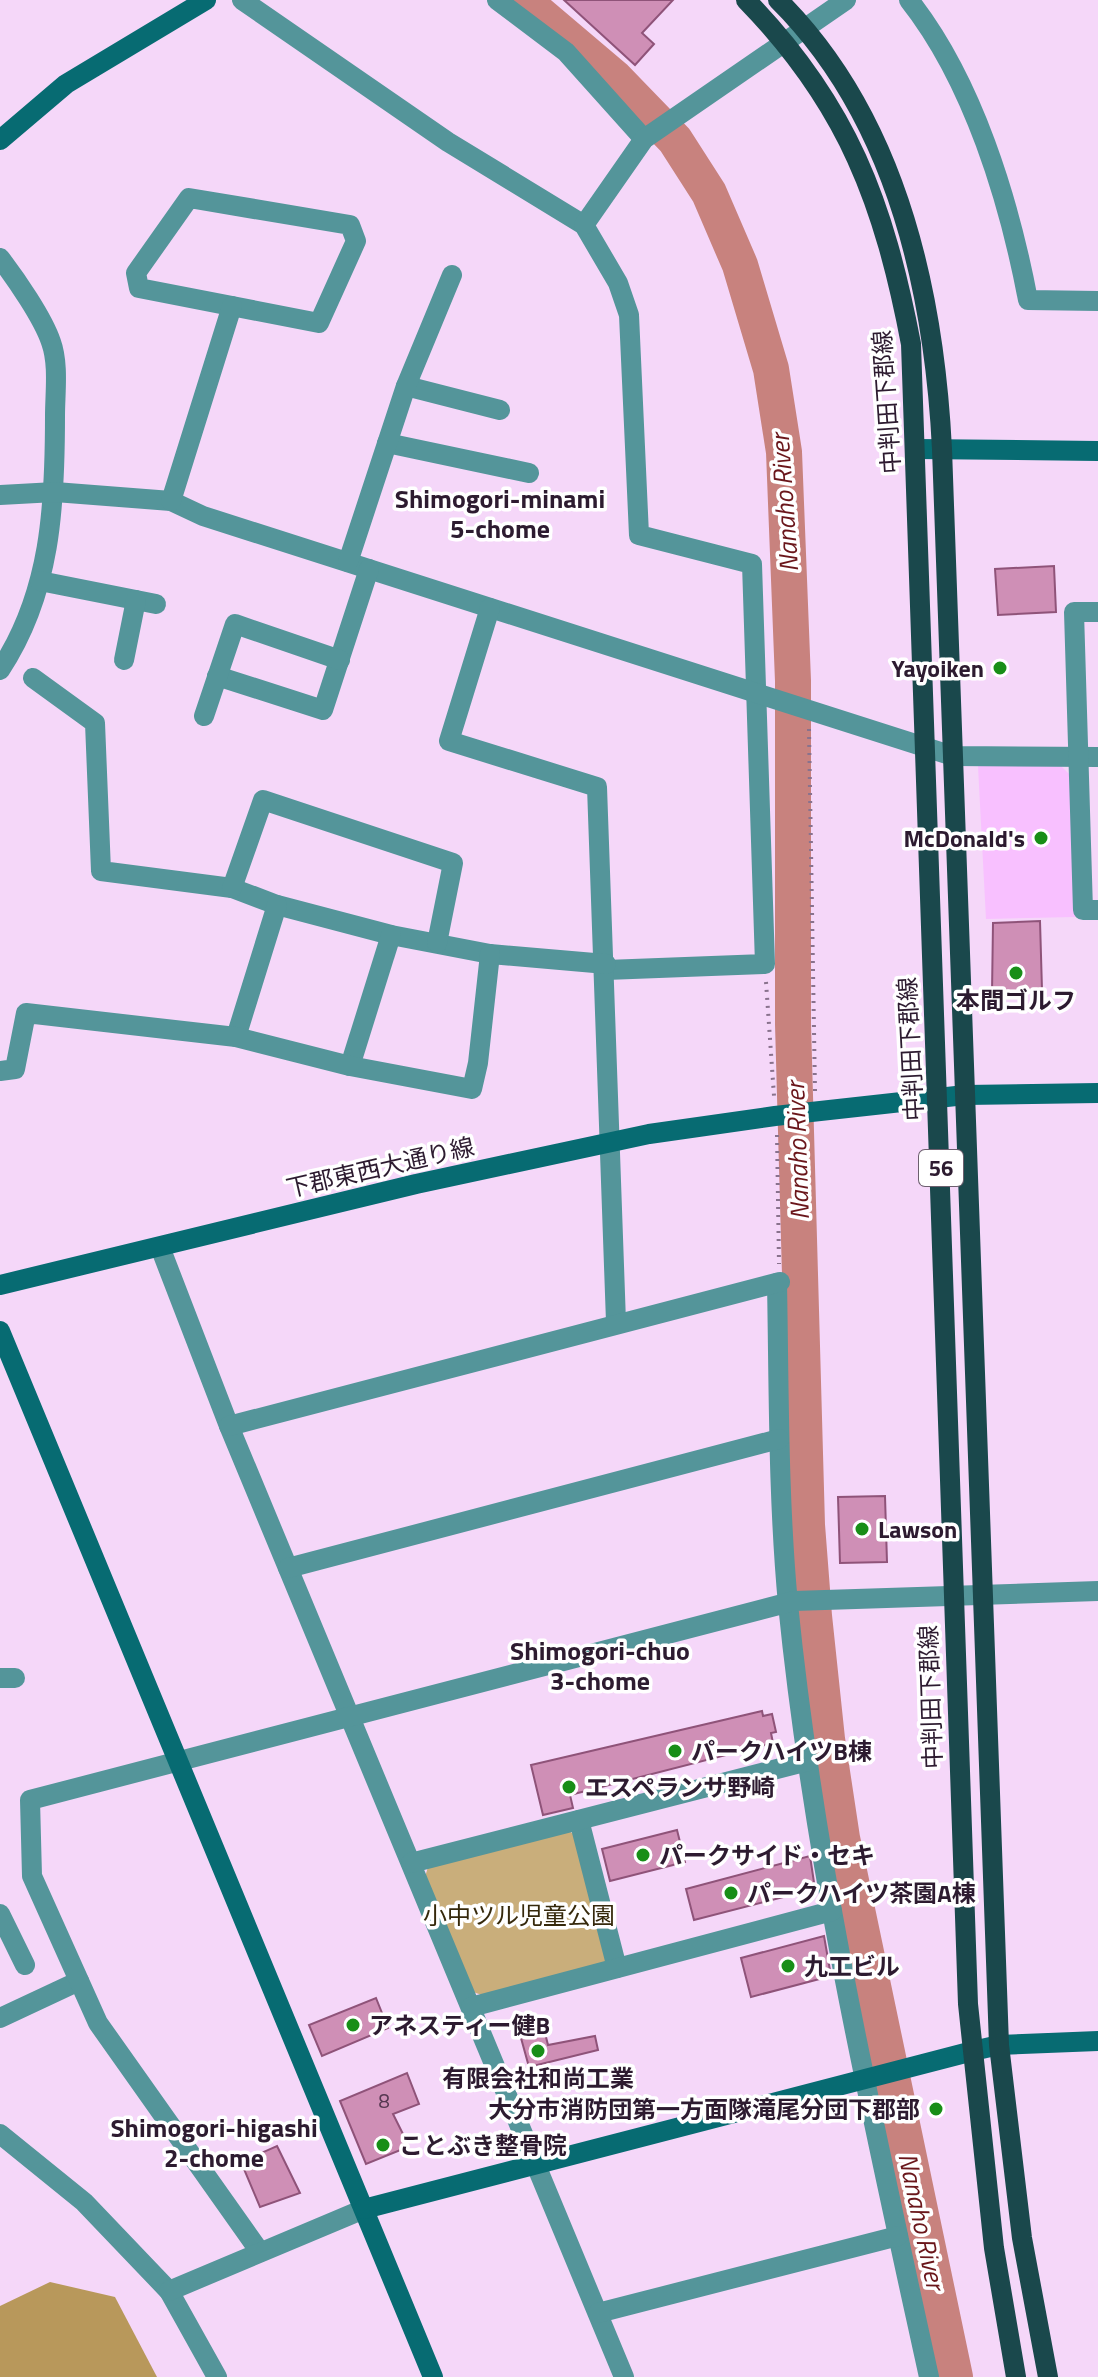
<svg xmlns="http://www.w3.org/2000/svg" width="1098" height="2377" viewBox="0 0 1098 2377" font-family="'Titillium Web','Noto Sans JP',sans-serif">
<rect width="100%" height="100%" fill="#f5d7f9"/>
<path fill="#f8c0ff" d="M1060,765L1070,775L1075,917L986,919L978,766Z"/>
<path fill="#c9ae7b" d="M569,1831L578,1837L606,1963L482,1995L473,1992L425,1877L428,1867Z"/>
<path fill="#b8985b" d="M50,2282L115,2297L157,2377H0V2306Z"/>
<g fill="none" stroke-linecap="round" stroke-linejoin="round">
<path stroke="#c8827e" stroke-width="36" d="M523,0L615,78L675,140L709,193L740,265L771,369L784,452L793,681V1024L807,1525L814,1616L827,1739L842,1838L955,2377"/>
</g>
<g fill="#cf8fb6" stroke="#8f5379" stroke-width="2">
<path d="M564,0H673L642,33L654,44L635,65Z"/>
<path d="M1054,566L1056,612L998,615L995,569Z"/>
<path d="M1040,921L1042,990L992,993L993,923Z"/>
<path d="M885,1496L887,1562L840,1563L838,1497Z"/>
<path d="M762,1711L763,1716L772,1714L776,1732L771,1733L773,1743L570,1795L573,1808L543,1815L531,1765Z"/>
<path d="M677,1830L685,1862L610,1881L602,1849Z"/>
<path d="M810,1856L815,1889L694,1920L686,1889Z"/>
<path d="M824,1936L831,1976L751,1997L741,1958Z"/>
<path d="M376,1998L388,2028L322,2056L309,2025Z"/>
<path d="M545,2033L548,2045L595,2036L598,2050L529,2067L521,2038Z"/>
<path d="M407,2073L419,2104L393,2114L406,2140L403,2149L366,2164L340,2101Z"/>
<path d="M277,2146L300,2193L260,2207L241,2162Z"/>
</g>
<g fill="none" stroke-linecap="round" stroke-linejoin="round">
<g stroke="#89728d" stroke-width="4" stroke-dasharray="2 6" stroke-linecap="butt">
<path d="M809,729L815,1091"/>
<path d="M766,982L774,1096"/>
<path d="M777,1135L779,1264"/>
</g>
<g stroke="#54959a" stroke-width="20">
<path d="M242,0L448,142L584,225L618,283L629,315L639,535L752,564L765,964L606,970"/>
<path d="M497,0L566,52L644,139"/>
<path d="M909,0C973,81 1009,200 1028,300L1098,301"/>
<path d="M189,198L350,225L356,241L319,323L139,288L136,273Z"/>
<path d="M584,225L644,139L846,0"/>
<path d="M0,258C16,279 43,318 51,342C59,364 55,393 55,416C55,506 51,593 0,670"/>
<path d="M406,386L500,410"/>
<path d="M387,443L529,473"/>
<path d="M0,495L55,492L171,501L203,516L953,756L1098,757"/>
<path d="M171,501L232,306"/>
<path d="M348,562L406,386L452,275"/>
<path d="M40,581L156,604"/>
<path d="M490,608L449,741L597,787L616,1322"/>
<path d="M1098,612H1074L1083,910H1098"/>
<path d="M124,660L136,600"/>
<path d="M217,676L323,710L369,569"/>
<path d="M33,678L95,723L101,871L232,888L277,905L391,935L490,954L606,964"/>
<path d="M204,716L235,624L340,660"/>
<path d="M232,888L263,800L453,863L437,943"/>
<path d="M236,1037L277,905"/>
<path d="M350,1066L391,935"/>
<path d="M0,1071L15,1069L26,1013L236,1037L350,1066L472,1089L478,1063L490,954"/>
<path d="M160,1247L229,1426L624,2377"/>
<path d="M777,1283C779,1390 778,1497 788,1604C814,1865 873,2121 929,2377"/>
<path d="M229,1426L780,1282"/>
<path d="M288,1568L779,1439"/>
<path d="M0,1678H15"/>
<path d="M579,1820L617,1968"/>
<path d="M411,1863L808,1761"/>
<path d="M0,1914L25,1965"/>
<path d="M471,2007L832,1911"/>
<path d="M0,2018L79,1981"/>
<path d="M0,2134L84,2202L169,2291L217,2377"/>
<path d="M260,2252L98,2023L32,1876L30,1800L794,1601L1098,1591"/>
<path d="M169,2291L364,2209"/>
<path d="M598,2313L898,2236"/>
</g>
<g stroke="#076b72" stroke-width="20">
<path d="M0,140L66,84L206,0"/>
<path d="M917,449L1098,451"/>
<path d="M0,1285L416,1184L649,1134L775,1116L965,1095L1098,1093"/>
<path d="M0,1331L433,2377"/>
<path d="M364,2209L973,2051L999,2045L1098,2041"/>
</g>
<g stroke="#1a484c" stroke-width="20">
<path d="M746,0C848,105 884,203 911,344L968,2004L994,2248L1016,2377"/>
<path d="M778,0C896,117 934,289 942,449L999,2045L1022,2238L1048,2377"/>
</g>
</g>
<g fill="#188e17" stroke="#fff" stroke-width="3">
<circle cx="1000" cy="668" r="8"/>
<circle cx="1041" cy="838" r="8"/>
<circle cx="1016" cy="973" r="8"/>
<circle cx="862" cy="1529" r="8"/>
<circle cx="675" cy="1751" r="8"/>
<circle cx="569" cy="1787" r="8"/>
<circle cx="643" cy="1855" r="8"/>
<circle cx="731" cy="1893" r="8"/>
<circle cx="788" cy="1966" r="8"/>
<circle cx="353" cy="2025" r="8"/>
<circle cx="538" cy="2051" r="8"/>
<circle cx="936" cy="2109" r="8"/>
<circle cx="383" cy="2145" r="8"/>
</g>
<g text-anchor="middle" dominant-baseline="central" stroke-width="7" stroke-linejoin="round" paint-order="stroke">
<g font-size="20" fill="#563852">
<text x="384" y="2100">8</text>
</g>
<rect fill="#fff" stroke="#6c5f6e" stroke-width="2" x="919" y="1150" width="44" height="36" rx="6"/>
<g font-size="22" font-weight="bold" fill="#2d1b30">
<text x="941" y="1168">56</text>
</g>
<g font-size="24" fill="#2d1b30" stroke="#fff">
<text transform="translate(886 402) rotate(-94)">中判田下郡線</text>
<text transform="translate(910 1049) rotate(-93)">中判田下郡線</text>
<text transform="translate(380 1167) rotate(-13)">下郡東西大通り線</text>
<text transform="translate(930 1697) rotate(-92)">中判田下郡線</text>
</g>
<g font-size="24" font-weight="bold" fill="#2d1b30" stroke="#fff" text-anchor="start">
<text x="984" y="668" text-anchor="end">Yayoiken</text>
<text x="1025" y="838" text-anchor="end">McDonald's</text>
<text x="1016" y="1000" text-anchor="middle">本間ゴルフ</text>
<text x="878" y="1529">Lawson</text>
<text x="691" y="1751">パークハイツB棟</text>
<text x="585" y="1787">エスペランサ野崎</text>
<text x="659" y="1855">パークサイド・セキ</text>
<text x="747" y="1893">パークハイツ茶園A棟</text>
<text x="804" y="1966">九工ビル</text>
<text x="369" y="2025">アネスティー健B</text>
<text x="538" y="2078" text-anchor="middle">有限会社和尚工業</text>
<text x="920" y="2109" text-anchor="end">大分市消防団第一方面隊滝尾分団下郡部</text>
<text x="399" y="2145">ことぶき整骨院</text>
</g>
<g font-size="24" fill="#36290c" stroke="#fff">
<text x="519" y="1915">小中ツル児童公園</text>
</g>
<g font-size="26" font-weight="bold" fill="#2d1b30" stroke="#fff">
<text x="500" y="498">Shimogori-minami<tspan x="500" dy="30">5-chome</tspan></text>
<text x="600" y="1650">Shimogori-chuo<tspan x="600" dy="30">3-chome</tspan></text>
<text x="214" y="2127">Shimogori-higashi<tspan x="214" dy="30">2-chome</tspan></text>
</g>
<g font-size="26" font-style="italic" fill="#6a161b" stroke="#fff">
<text transform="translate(784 503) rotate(-94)">Nanaho River</text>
<text transform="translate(797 1151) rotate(-92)">Nanaho River</text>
<text transform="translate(922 2221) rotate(78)">Nanaho River</text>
</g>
</g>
</svg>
